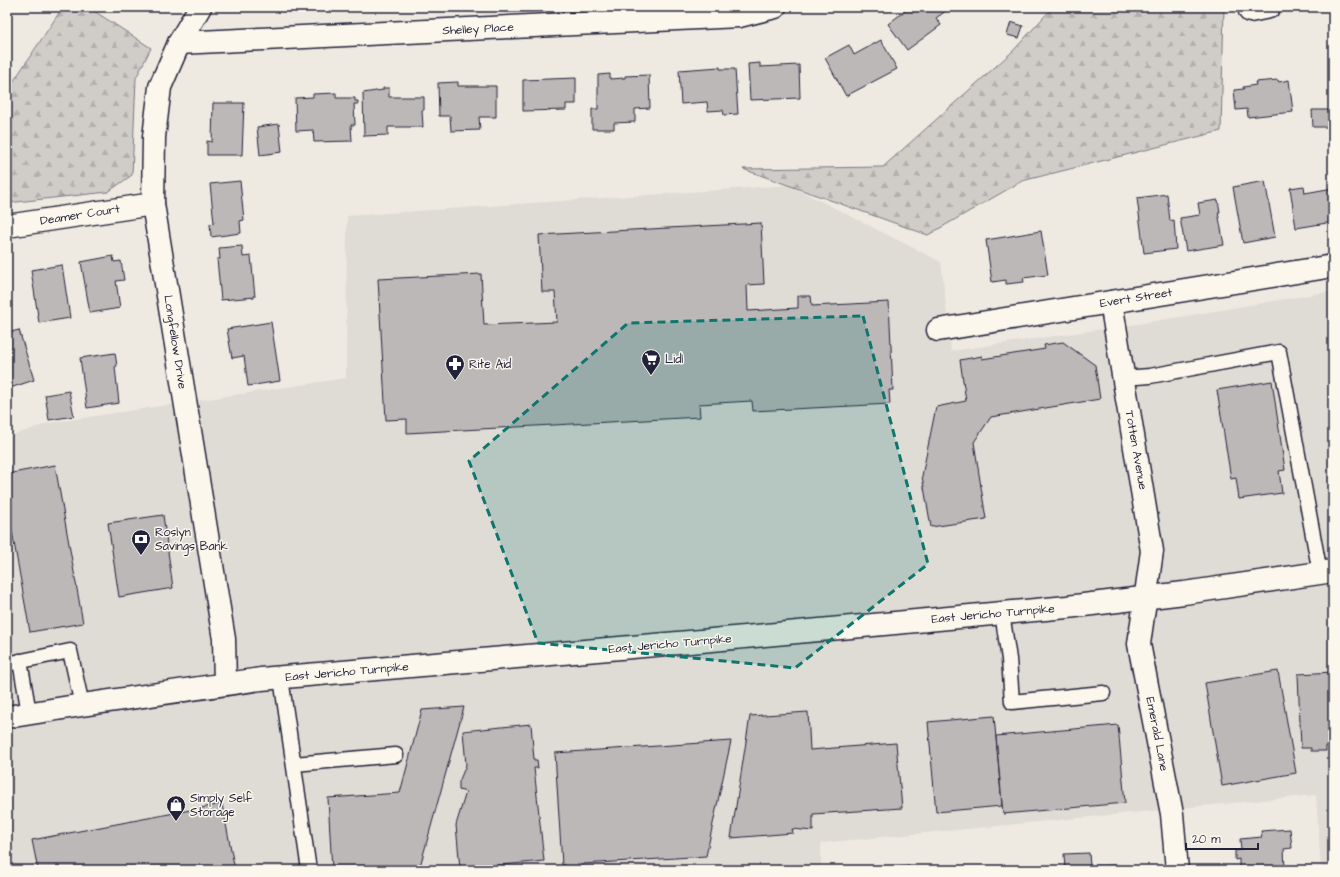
<svg xmlns="http://www.w3.org/2000/svg" width="1340" height="877" viewBox="0 0 1340 877" font-family="'Architects Daughter',sans-serif">
<defs>
<pattern id="forest-firs" width="22" height="20" patternUnits="userSpaceOnUse"><rect width="22" height="20" fill="#d0cdc9"/><path d="M5 1l3.5 6h-7zM16 11l3.5 6h-7z" fill="#b2b0ae"/></pattern>
</defs>
<rect width="100%" height="100%" fill="#eeeae2"/>
<filter id="ink" filterUnits="userSpaceOnUse"><feTurbulence type="fractalNoise" baseFrequency=".025" numOctaves="2"/><feDisplacementMap in="SourceGraphic" scale="8" xChannelSelector="R" yChannelSelector="G"/><feConvolveMatrix kernelMatrix="1 2 1 2 8 2 1 2 1" color-interpolation-filters="sRGB"/></filter>
<g filter="url(#ink)">
<path fill="#dfdbd5" d="M789,185L941,262L951,351L1138,324L1333,291V870H1321L1316,795L821,843V870H7V437L49,423L346,378L347,216Z"/>
<g fill="url(#forest-firs)" stroke="#797882">
<path d="M63,7H88L151,48L136,78L132,175L108,192L7,203V91Z"/>
<path d="M1053,7H1224L1221,131L1022,181L928,235L743,169L883,167L1013,51Z"/>
</g>
<g fill="#bcb8b8" stroke="#22223b">
<path d="M910,7H949L950,8L936,18L941,25L907,50L888,24Z"/>
<path d="M1011,22L1023,26L1019,38L1007,35Z"/>
<path d="M881,40L897,69L846,96L825,58L849,45L854,55Z"/>
<path d="M760,63V67L799,65L800,98L750,100L748,64Z"/>
<path d="M720,67V69H735L738,114L724,115L723,110L708,111L707,102L681,104L679,70Z"/>
<path d="M610,74V79L625,78V76L649,75L650,108L635,109V122L614,123V129H592V109H598V75Z"/>
<path d="M576,78V104H566V110L523,111V80Z"/>
<path d="M1278,80L1279,82L1289,80L1293,112L1248,117L1247,109L1236,110L1234,90L1244,89L1243,87L1256,85L1255,82Z"/>
<path d="M458,82V86H496V117H479L480,130L451,131L450,116H439L438,83Z"/>
<path d="M383,88H389V97H424V110H422L423,127H388V135L364,136L363,93L383,90Z"/>
<path d="M336,93V98H355V101H358V104H354L355,125H351L352,141L314,142L313,130L296,131L295,98L313,97V94Z"/>
<path d="M213,103H244L242,155H207V141L212,142Z"/>
<path d="M1312,110H1329L1330,127H1313Z"/>
<path d="M279,124L282,152L260,155L257,127Z"/>
<path d="M240,181L244,220L240,221L241,233L211,237L210,224L214,223L210,184Z"/>
<path d="M1265,181L1275,237L1243,243L1233,187Z"/>
<path d="M1304,186L1305,193L1333,188V222L1296,228L1290,188Z"/>
<path d="M1167,194L1170,221L1174,220L1176,249L1144,253L1137,198Z"/>
<path d="M1218,200L1220,212H1218L1224,245L1186,251L1180,218L1200,215L1198,203Z"/>
<path d="M761,223L764,284L747,285L748,311L798,308V296H811L812,306L889,302L893,390H889L890,404L753,411L752,401L699,404L700,417L407,433V419L386,420L378,279L481,274L484,325L557,322L555,292H542L539,235Z"/>
<path d="M1041,231L1048,275L1023,278L1024,282L1006,284V280L992,282L986,240Z"/>
<path d="M242,246L243,257L251,256L255,297L221,300L217,259H220L219,248Z"/>
<path d="M113,256L114,262L121,261L124,280L116,281L120,308L90,313L81,262Z"/>
<path d="M62,265L70,318L39,323L31,270Z"/>
<path d="M271,322L280,381L248,386L244,356L232,358L227,329Z"/>
<path d="M19,330L34,380L7,389V333Z"/>
<path d="M1063,342L1095,365L1100,399L991,417L974,442L986,519L931,527L922,476L936,407L966,401L960,360L982,356V359L1045,349L1044,345Z"/>
<path d="M115,353L117,366L115,367L119,403L87,408L80,358Z"/>
<path d="M1272,381L1285,470L1279,471L1282,493L1239,499L1236,478L1231,479L1217,390Z"/>
<path d="M69,391L74,416L49,420L45,395Z"/>
<path d="M55,465L83,623L30,632L7,503V474Z"/>
<path d="M163,515L173,588L119,597L108,523Z"/>
<path d="M1278,671L1296,773L1222,786L1205,683Z"/>
<path d="M1333,672V746H1326V751H1311V748H1301L1298,674Z"/>
<path d="M464,707L419,870H332L328,798L400,793L422,710Z"/>
<path d="M808,712L810,750L896,743L902,808L813,814V831L792,829L793,833L731,838L750,716Z"/>
<path d="M994,716L1002,806L936,812L928,722Z"/>
<path d="M531,724L534,760H537L538,768H534L544,861L460,869L456,825L466,792L459,790V782L466,765L463,731Z"/>
<path d="M1118,725L1125,803L1003,814L996,736Z"/>
<path d="M731,741L706,856L583,864V870H565V865H562L555,753Z"/>
<path d="M222,804L235,870H38L32,840Z"/>
<path d="M1290,829L1292,848L1284,849L1285,870H1239V859L1235,860V851L1241,850L1240,839L1262,837L1261,831Z"/>
<path d="M1089,853L1090,866L1118,865L1119,870H1065L1064,854Z"/>
<path d="M909,866L910,870H895V868Z"/>
</g>
<g fill="none" stroke-linecap="round" stroke-linejoin="round">
<defs>
<g id="lane">
<path d="M1123,378L1150,376L1279,352L1320,573"/>
<path d="M1002,613L1009,659L1012,702L1103,693"/>
<path d="M20,661L29,713"/>
<path d="M7,664L70,651L82,705"/>
<path d="M281,678L309,870"/>
<path d="M294,764L396,755"/>
</g>
<g id="street">
<path d="M200,7L179,43L160,87L154,137L153,204L224,639L225,684"/>
<path d="M1250,11L1269,7"/>
<path d="M179,43L739,16L775,7"/>
<path d="M7,226L153,204"/>
<path d="M1111,302L1152,551L1139,644L1172,814L1177,870"/>
<path d="M938,330L1333,266"/>
</g>
<path id="primary" d="M7,717L82,705L261,679L701,641L1067,607L1184,593L1333,571"/>
</defs>
<use href="#lane" stroke="#22223b" stroke-width="17"/>
<use href="#street" stroke="#22223b" stroke-width="25"/>
<use href="#primary" stroke="#22223b" stroke-width="25"/>
<use href="#lane" stroke="#fbf7ec" stroke-width="14"/>
<use href="#street" stroke="#fbf7ec" stroke-width="22"/>
<use href="#primary" stroke="#fbf7ec" stroke-width="22"/>
</g>
</g>
<path fill="#0f766e" fill-opacity="0.2" stroke="#0f766e" stroke-width="3" stroke-dasharray="8 5" stroke-linejoin="round" d="M863,316L928,564L795,668L538,643L469,461L628,323Z"/>
<defs>
<symbol id="supermarket-pin" viewBox="-11 -11 22 30"><path d="M0 17L-7.5 6A9.5 9.5 0 1 1 7.5 6Z" fill="#22223b" stroke="#fbf7ec"/><path d="M-6-5.5h2.5l.6 2H6L4.5 2H-2.5L-4.4-4H-6ZM-1.5 3.2a1.3 1.3 0 1 0 .1 0ZM3 3.2a1.3 1.3 0 1 0 .1 0Z" fill="#fff"/></symbol>
<symbol id="pharmacy-pin" viewBox="-11 -11 22 30"><path d="M0 17L-7.5 6A9.5 9.5 0 1 1 7.5 6Z" fill="#22223b" stroke="#fbf7ec"/><path d="M-2-6h4v4h4v4h-4v4h-4v-4h-4v-4h4Z" fill="#fff"/></symbol>
<symbol id="bank-pin" viewBox="-11 -11 22 30"><path d="M0 17L-7.5 6A9.5 9.5 0 1 1 7.5 6Z" fill="#22223b" stroke="#fbf7ec"/><path d="M-6-4H6V4H-6ZM0-2.3a2.3 2.3 0 1 0 0 4.6a2.3 2.3 0 1 0 0-4.6Z" fill="#fff"/></symbol>
<symbol id="shop-pin" viewBox="-11 -11 22 30"><path d="M0 17L-7.5 6A9.5 9.5 0 1 1 7.5 6Z" fill="#22223b" stroke="#fbf7ec"/><path d="M-5-2.5h2.3a2.7 3.5 0 0 1 5.4 0H5L5.5 6h-11ZM-1.5-2.5h3a1.5 2.3 0 0 0-3 0Z" fill="#fff"/></symbol>
</defs>
<g fill-rule="evenodd">
<use href="#supermarket-pin" x="640" y="348" width="22" height="30"/>
<use href="#pharmacy-pin" x="444" y="353" width="22" height="30"/>
<use href="#bank-pin" x="130" y="528" width="22" height="30"/>
<use href="#shop-pin" x="165" y="794" width="22" height="30"/>
</g>
<g text-anchor="middle" dominant-baseline="central" stroke-width="3" stroke-linejoin="round" paint-order="stroke">
<g font-size="12" fill="#22223b" stroke="#fbf7ec">
<text transform="translate(478 29) rotate(-3)">Shelley Place</text>
<text transform="translate(80 215) rotate(-9)">Deamer Court</text>
<text transform="translate(1136 298) rotate(-9)">Evert Street</text>
<text transform="translate(175 342) rotate(81)">Longfellow Drive</text>
<text transform="translate(1136 450) rotate(80)">Totten Avenue</text>
<text transform="translate(993 614) rotate(-5)">East Jericho Turnpike</text>
<text transform="translate(670 644) rotate(-5)">East Jericho Turnpike</text>
<text transform="translate(347 672) rotate(-5)">East Jericho Turnpike</text>
<text transform="translate(1157 734) rotate(79)">Emerald Lane</text>
</g>
<g font-size="12" fill="#22223b" stroke="#fbf7ec" text-anchor="start">
<text x="665" y="359">Lidl</text>
<text x="469" y="364">Rite Aid</text>
<text x="155" y="532">Roslyn<tspan x="155" dy="14">Savings Bank</tspan></text>
<text x="190" y="798">Simply Self<tspan x="190" dy="14">Storage</tspan></text>
</g>
</g>
<rect width="1340" height="877" fill="none" stroke="#fbf7ec" stroke-width="24"/>
<rect x="12" y="12" width="1316" height="853" fill="none" stroke="#22223b" stroke-width="1.5" filter="url(#ink)"/>
<path d="M1186 843v6h72v-6" fill="none" stroke="#22223b" stroke-width="2"/>
<text x="1192" y="843" font-size="12" fill="#22223b" stroke="#fbf7ec" stroke-width="3" paint-order="stroke">20 m</text>
</svg>
